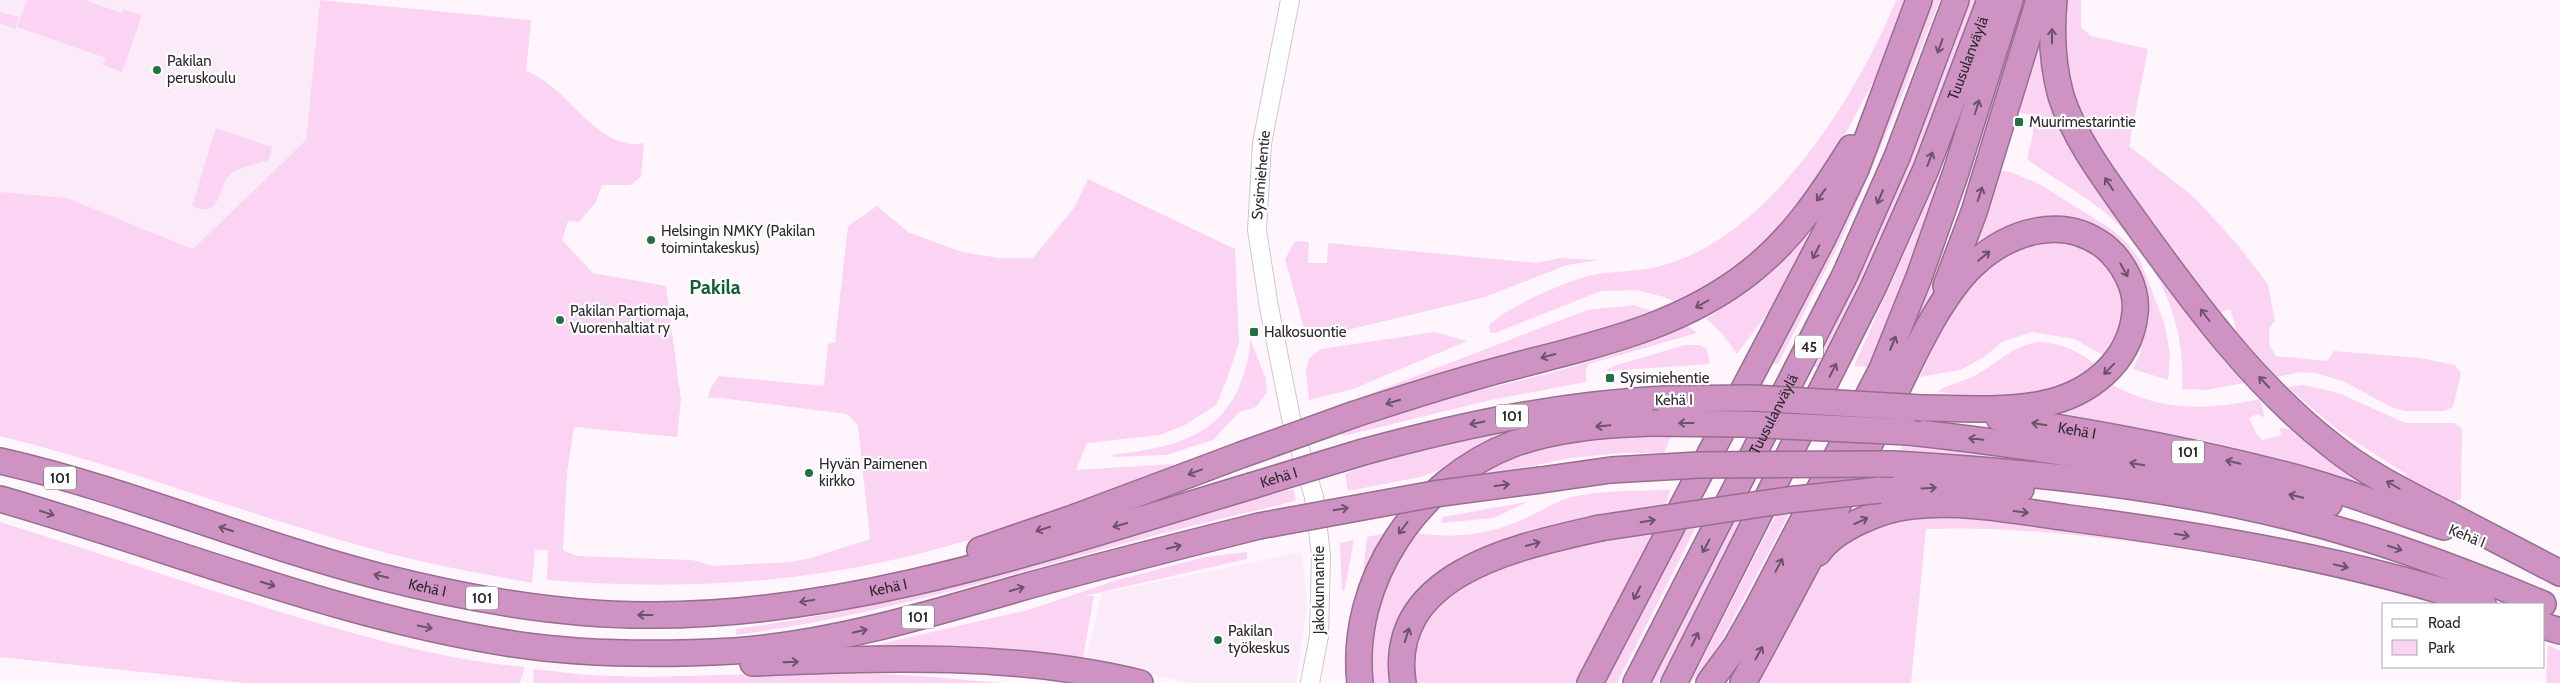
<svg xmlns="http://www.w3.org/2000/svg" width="2560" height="683" viewBox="0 0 2560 683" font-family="Cabin,sans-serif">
<rect width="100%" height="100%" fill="#fff6fd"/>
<g fill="#fbeaf7">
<path d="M0,0H320L306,140L193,249L67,198L0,192Z"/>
<path d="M1302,552L1307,605L1296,683H1189L1086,659L1102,593Z"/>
</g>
<g fill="#fad4f2">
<path d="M27,0H85L121,13L123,9L142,15L122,72L103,65L106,58L17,27Z"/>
<path d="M320,0L531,20L526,71C569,86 596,152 644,143L641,177L630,185H602L596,202L579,222L568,221L562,240L593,273L666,286L681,400L677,437L574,427L567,473L563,550L577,556L692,560L714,566L790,562L811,558L870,539L858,425L847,414L721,398H708L710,389L719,376L824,386L828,344L835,342L848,226L877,206L908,232L962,252L999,258H1033L1074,208L1088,179L1235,249L1239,343L1226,382L1216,405L1185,425L1160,435L1087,443L1076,470L1173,464L1175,469C1079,502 983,541 883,562C772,586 660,589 547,580L548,550H535L532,583C473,572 415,562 358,545C238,511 121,466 0,436V192L67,198L193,249L306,140Z"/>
<path d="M1896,0H1909L1885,60L1829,164L1774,235L1734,270L1679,304L1664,297L1636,290L1601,291L1495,333L1490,332L1489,326C1504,307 1573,278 1598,274C1627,270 1647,272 1676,261C1776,225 1858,94 1896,0Z"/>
<path d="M1931,0H1940L1896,111L1843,236L1778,364H1763Z"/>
<path d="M1970,0H1977L1889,226L1821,367H1813C1872,248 1928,126 1970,0Z"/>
<path d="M2023,0H2031L1938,289L1912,331L1943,251L1948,250Z"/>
<path d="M2064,0H2081V27L2091,36L2148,49L2129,146L2195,198L2236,243L2268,284L2275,321L2269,328V344L2276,356L2327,361L2334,351L2420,358L2455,365L2461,373L2453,407L2445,411H2406L2391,407L2345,382L2316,373L2300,372L2277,377L2235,331L2236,328L2230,309L2219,313L2194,286L2131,197L2081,120L2064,72Z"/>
<path d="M0,12L19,17L15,29L0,23Z"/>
<path d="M2042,17L2047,74L2249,382L2206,390L2182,389C2187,317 2152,246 2094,204C2073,188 2049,176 2027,159L2033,134L2034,115L2020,113L2029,62Z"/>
<path d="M216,128L272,147L269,160C257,164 236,167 228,177C217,191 221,219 192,206Z"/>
<path d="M1942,169L1946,172L1891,319L1868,367L1854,366Z"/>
<path d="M2000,171L2011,172L2041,185L2111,229L2128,244L2140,260L2165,325L2170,355L2168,380L2133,369L2140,354L2145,318L2090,229L1964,261Z"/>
<path d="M1809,233L1813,235L1784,291L1737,354L1722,333L1706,319L1766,277Z"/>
<path d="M1295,241L1309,242L1308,263H1327L1328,243L1536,263L1560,258L1599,260L1567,265L1485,297L1314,338L1305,332L1285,259Z"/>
<path d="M2072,241L2109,263L2123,291V331L2105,356L2074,339L2032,332L2002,342L1984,357L1960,370L1920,377L1941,331L1972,280L2017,243Z"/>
<path d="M1634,305L1658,313L1604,330L1538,345L1360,401L1359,398L1587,310Z"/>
<path d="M1688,326L1697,333L1589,364L1586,369V382L1491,400L1343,436L1341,433C1397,404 1462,395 1522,380C1579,366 1635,349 1688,326Z"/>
<path d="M1435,332L1467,341L1353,389L1309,400L1306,371L1309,358L1321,349Z"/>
<path d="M1250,339L1266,379L1267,392L1256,407L1239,412L1213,440L1166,455L1115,457L1111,455C1161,449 1214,441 1237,391C1245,374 1250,357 1250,339Z"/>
<path d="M2037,342C2061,342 2079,352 2098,366C2077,379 2056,393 2032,398C2006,404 1966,395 1939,392L1941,389C1952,384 1964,381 1974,376C1999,363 2006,349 2037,342Z"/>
<path d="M1685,345H1700L1707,349L1710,364L1608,371L1607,369L1617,365Z"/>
<path d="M2113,385C2162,412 2207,410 2260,399L2265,418L2257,414L2249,418L2256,433L2262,440L2281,435L2280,428L2299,430L2371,487L2295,463L2212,442L2061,413Z"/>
<path d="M2304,385L2339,393L2405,423H2454L2462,429L2461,499L2449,504L2405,478L2406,474L2339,431L2287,387Z"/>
<path d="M1534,423L1485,444L1443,469L1420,477L1348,491L1345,474L1373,461Z"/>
<path d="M1672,434L1664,453H1622L1570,458L1474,478L1509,459L1575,439Z"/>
<path d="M1905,441L2073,464L2059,466L1899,452Z"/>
<path d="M1294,489L1296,501C1241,514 1185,527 1130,542C998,578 873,617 736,635V629C910,606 1077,551 1245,499Z"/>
<path d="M1670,490L1665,507L1449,569L1394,683H1367L1373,604L1410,532C1450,539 1488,536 1526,518C1540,512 1556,501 1571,497C1603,490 1637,491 1670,490Z"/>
<path d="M1527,502L1494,518L1441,523L1442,517Z"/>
<path d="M1790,512L1724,636L1706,665L1690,683L1776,515Z"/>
<path d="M1925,513L2095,528L2232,555C2131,542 2028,525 1926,529L1911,683H1754L1817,568L1829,555L1870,527Z"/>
<path d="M1741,519L1658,683H1648L1732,520Z"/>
<path d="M0,522C102,554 204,589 307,620C377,640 451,661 525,667L520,683H245L0,657Z"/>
<path d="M1696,527L1617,683H1599L1678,528Z"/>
<path d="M1657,531L1579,683H1412L1411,675L1419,630L1447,594L1502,562L1602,540Z"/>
<path d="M1386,533L1367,575L1363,573L1367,537Z"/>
<path d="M1354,540L1345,589L1342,591L1340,543Z"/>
<path d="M1247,552V559L1084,596H1094L1083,657L930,646L862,648L1028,610L1117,580L1205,557Z"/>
<path d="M2548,645L2560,651V683H2546Z"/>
<path d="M534,669L586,675L644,677L838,672L921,676L1002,683H533Z"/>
</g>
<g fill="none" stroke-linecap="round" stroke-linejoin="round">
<defs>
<path id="minor" d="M1290,0L1262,143L1257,230L1269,307L1291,418L1314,497L1321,555L1319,636L1310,683"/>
<g id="highway">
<path d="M2054,0C2051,33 2052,64 2061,96C2076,143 2109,184 2137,224C2194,303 2254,385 2331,445C2365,473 2406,493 2445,513C2484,533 2522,553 2560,573"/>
<path d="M1946,286L1974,212L2039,0"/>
<path d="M1355,414C1405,398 1456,381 1507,368C1593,345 1680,328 1751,271C1793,238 1823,193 1851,148"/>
<path id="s1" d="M1999,418C2091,432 2183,449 2274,472C2332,486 2388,508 2444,527"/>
<path d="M1909,432C2051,447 2190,472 2329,504"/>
<path d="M1363,452C1466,424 1557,405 1664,399"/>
<path id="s2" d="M0,461C128,490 250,543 378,576C464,598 556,615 646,615C850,617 1057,544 1251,486"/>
<path d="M1893,464C2050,473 2209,490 2359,536C2422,555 2483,579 2543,604"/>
<path d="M1541,480L1611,470"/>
<path d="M1880,490L1963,486L2021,489"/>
<path d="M0,499C171,548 337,617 513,644C586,655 661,655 734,651C832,644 927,615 1020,588C1099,566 1179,546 1259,526"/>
<path d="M980,550L1070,519L1241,455"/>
<path d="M1818,553C1835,528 1882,509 1911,506C1963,500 2017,511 2069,518C2206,536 2351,560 2483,604"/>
<path d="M2544,626L2560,631"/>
<path d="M753,663C881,658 1014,652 1140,683"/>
<path d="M1360,683C1349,581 1418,480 1513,444C1557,428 1606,424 1652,423"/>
<path d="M1403,683C1386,572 1521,546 1600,528"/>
<path d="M1590,683L1823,238L1856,169L1919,0"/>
<path id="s3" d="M1636,683L1845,275L1897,157L1956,0"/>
<path id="s4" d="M1674,683L1873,288L1926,169L1990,0"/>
<path d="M1709,683L1736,646L1757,609L1882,369L1919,277L1955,175L2010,0"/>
<path d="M1743,683C1791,595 1837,507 1883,418C1907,371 1935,301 1973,265C2008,232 2062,214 2104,246C2123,261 2138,289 2135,313C2130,363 2088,395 2042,404C2004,412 1961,408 1922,408"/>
</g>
</defs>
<use href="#minor" stroke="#d0c5ce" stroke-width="20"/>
<use href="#highway" stroke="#966e8e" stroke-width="28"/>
<use href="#minor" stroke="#fff" stroke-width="18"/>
<use href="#highway" stroke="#ce93c3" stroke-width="25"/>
<defs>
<g id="highway-bridge">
<path d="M1664,399L1752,398L1922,408"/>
<path d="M1652,423L1742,424L1909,432"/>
<path d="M1241,455L1355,414"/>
<path d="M1611,470L1699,465L1893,464"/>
<path id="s5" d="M1251,486L1363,452"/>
<path d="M1259,526L1434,494L1541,480"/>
<path d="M1600,528L1788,500L1880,490"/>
</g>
</defs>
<use href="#highway-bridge" stroke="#966e8e" stroke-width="28" stroke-linecap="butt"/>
<use href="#highway-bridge" stroke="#ce93c3" stroke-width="25"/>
</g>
<defs><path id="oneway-shaft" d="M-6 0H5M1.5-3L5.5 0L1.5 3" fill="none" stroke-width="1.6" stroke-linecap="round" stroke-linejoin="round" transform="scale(1.25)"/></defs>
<g stroke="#6d5368">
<use href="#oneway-shaft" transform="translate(2052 36) rotate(-90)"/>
<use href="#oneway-shaft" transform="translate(1940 46) rotate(110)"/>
<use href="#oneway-shaft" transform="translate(1977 107) rotate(-73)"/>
<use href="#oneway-shaft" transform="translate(1930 159) rotate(-69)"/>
<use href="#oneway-shaft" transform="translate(2109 184) rotate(-124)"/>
<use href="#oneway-shaft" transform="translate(1980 194) rotate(-72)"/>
<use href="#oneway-shaft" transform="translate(1821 195) rotate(126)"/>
<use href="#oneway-shaft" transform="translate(1880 197) rotate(113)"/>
<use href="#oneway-shaft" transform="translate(1816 252) rotate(117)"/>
<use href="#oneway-shaft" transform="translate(1984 256) rotate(-40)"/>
<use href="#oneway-shaft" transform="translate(2124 270) rotate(61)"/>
<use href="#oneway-shaft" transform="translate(1702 304) rotate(150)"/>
<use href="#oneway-shaft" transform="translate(2205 315) rotate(-127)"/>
<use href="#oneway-shaft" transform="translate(1893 343) rotate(-68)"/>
<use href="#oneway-shaft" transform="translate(1548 356) rotate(165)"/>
<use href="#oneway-shaft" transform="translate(2109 369) rotate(134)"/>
<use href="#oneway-shaft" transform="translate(1833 370) rotate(-63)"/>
<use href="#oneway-shaft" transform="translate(2264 382) rotate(-133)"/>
<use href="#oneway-shaft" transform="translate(1393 402) rotate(163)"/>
<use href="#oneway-shaft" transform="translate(1477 423) rotate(168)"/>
<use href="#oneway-shaft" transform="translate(1686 423) rotate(-180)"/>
<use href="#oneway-shaft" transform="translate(2039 424) rotate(-171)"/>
<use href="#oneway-shaft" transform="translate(1603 426) rotate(175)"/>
<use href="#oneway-shaft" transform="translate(1976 439) rotate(-174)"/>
<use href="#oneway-shaft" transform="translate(2233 462) rotate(-167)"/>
<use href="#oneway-shaft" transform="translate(2137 464) rotate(-170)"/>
<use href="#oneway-shaft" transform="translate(1195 472) rotate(159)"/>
<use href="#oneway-shaft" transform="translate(1502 485) rotate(-7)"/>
<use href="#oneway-shaft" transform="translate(2393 485) rotate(-150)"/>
<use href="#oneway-shaft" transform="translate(1929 488) rotate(-3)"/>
<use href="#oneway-shaft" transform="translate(2296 496) rotate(-167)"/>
<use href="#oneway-shaft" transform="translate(1341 509) rotate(-10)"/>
<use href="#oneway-shaft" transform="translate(2021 512) rotate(7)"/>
<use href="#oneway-shaft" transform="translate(47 513) rotate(18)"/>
<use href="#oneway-shaft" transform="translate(1648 521) rotate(-9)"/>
<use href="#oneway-shaft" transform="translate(1861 521) rotate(-25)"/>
<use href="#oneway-shaft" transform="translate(1120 525) rotate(164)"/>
<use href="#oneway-shaft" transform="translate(1403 528) rotate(127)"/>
<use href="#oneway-shaft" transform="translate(226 529) rotate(-162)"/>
<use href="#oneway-shaft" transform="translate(1043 529) rotate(162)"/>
<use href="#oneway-shaft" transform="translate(2182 535) rotate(10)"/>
<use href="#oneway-shaft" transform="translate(1533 544) rotate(-15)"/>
<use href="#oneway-shaft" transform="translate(1706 546) rotate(118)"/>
<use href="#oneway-shaft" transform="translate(1174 547) rotate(-14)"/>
<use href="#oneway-shaft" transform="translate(2395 548) rotate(18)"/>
<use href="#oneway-shaft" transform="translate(1779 565) rotate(-62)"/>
<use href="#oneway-shaft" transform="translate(2341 566) rotate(13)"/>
<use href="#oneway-shaft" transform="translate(381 576) rotate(-167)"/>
<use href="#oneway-shaft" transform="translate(268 584) rotate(17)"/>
<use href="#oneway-shaft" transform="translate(1017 589) rotate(-16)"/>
<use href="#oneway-shaft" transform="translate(1637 593) rotate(117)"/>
<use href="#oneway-shaft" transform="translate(807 601) rotate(170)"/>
<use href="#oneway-shaft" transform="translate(645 615) rotate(-180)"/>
<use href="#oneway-shaft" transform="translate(425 627) rotate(12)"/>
<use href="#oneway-shaft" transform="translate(860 631) rotate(-13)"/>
<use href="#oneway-shaft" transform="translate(1407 635) rotate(-72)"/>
<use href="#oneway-shaft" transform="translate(1695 639) rotate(-63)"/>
<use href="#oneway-shaft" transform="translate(1759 653) rotate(-61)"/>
<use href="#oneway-shaft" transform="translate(791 662) rotate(-2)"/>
</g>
<g fill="#217242" stroke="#fff" stroke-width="2">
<circle cx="157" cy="70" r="5"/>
<rect x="2014" y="117" width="10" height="10" rx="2.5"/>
<circle cx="651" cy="240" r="5"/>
<circle cx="560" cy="320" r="5"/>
<rect x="1249" y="327" width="10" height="10" rx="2.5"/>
<rect x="1605" y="373" width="10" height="10" rx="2.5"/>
<circle cx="809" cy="473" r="5"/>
<circle cx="1218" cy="640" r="5"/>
</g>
<g text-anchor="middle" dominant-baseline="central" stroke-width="4.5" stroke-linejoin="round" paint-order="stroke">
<g fill="#fff" stroke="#6c686b" stroke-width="1">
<rect x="1795" y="335.5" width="28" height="23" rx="4"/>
<rect x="1496" y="404.5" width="32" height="23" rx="4"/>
<rect x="2172" y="440.5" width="32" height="23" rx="4"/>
<rect x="44" y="466.5" width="32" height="23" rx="4"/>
<rect x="466" y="586.5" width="32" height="23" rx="4"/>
<rect x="902" y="605.5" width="32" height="23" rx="4"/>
</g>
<g font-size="14" font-weight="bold" fill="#2d282c">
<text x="1809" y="347">45</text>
<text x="1512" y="416">101</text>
<text x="2188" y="452">101</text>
<text x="60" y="478">101</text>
<text x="482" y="598">101</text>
<text x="918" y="617">101</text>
</g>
<g font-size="15" fill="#2d282c" stroke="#fff">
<text stroke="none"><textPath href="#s4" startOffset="691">Tuusulanväylä</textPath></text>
<text transform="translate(1261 175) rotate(-85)">Sysimiehentie</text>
<text transform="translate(1674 400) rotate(-1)">Kehä I</text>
<text stroke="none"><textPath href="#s3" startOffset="302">Tuusulanväylä</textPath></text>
<text stroke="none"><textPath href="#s1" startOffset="79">Kehä I</textPath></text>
<text stroke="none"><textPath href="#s5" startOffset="29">Kehä I</textPath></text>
<text transform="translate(2467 536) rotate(22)">Kehä I</text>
<text stroke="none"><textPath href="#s2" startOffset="446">Kehä I</textPath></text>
<text stroke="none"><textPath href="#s2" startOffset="911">Kehä I</textPath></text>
<text transform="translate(1319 590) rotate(-90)">Jakokunnantie</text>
</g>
<g font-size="15" fill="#2d282c" stroke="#fff" text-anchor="start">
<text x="167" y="61">Pakilan<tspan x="167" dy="17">peruskoulu</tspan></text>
<text x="2029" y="122">Muurimestarintie</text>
<text x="661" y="231">Helsingin NMKY (Pakilan<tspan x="661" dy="17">toimintakeskus)</tspan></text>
<text x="570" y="311">Pakilan Partiomaja,<tspan x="570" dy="17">Vuorenhaltiat ry</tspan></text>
<text x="1264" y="332">Halkosuontie</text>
<text x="1620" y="378">Sysimiehentie</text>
<text x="819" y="464">Hyvän Paimenen<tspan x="819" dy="17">kirkko</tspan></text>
<text x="1228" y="631">Pakilan<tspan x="1228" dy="17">työkeskus</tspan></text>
</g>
<g font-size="20" font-weight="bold" fill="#125e34" stroke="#fff">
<text x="715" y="287">Pakila</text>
</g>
</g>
<rect x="2382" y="603" width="162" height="65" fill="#ffffff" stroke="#aba9ab"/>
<rect x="2392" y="619" width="25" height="8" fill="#ffffff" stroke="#aba9ab"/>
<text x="2428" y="628" font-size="15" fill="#2d282c">Road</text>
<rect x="2392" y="640" width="25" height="15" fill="#fad4f2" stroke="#aba9ab"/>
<text x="2428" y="653" font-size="15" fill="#2d282c">Park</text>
</svg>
